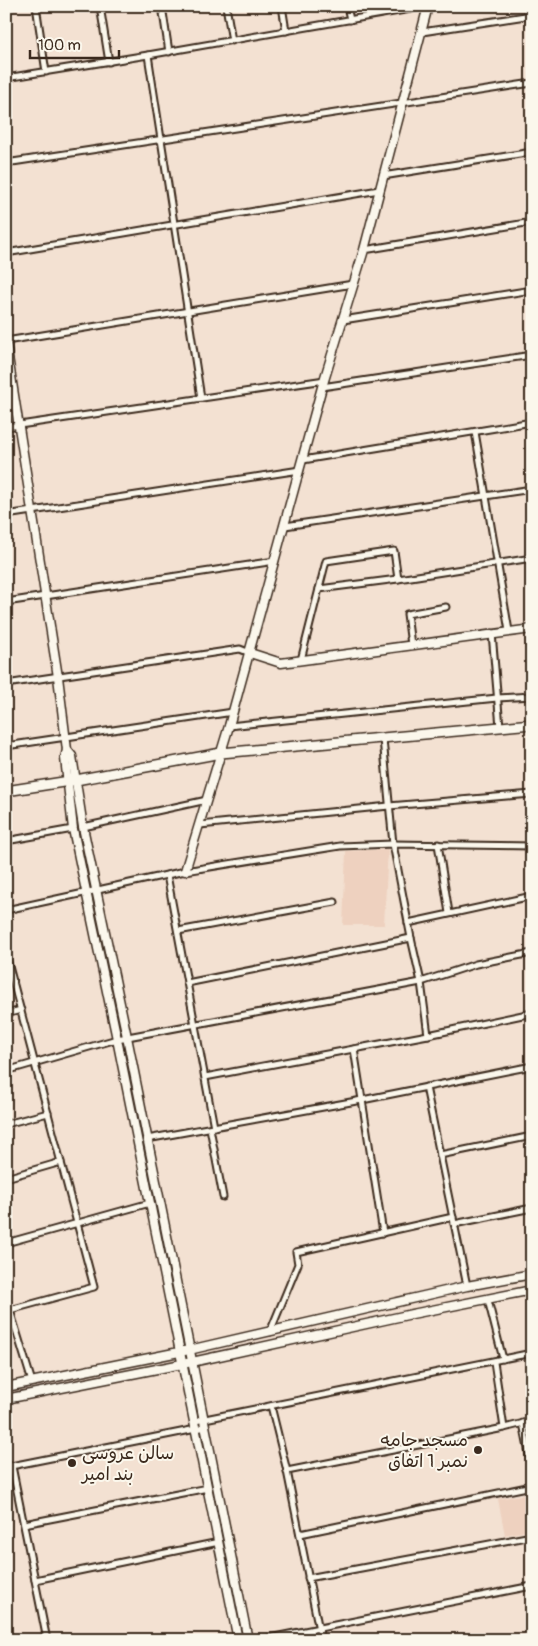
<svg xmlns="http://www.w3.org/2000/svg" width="538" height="1646" viewBox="0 0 538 1646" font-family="Pangolin,'Playpen Sans Arabic',sans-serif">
<rect width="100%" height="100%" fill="#f3e1d2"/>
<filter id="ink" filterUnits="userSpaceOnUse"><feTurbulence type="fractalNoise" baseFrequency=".02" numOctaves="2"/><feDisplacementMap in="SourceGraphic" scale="10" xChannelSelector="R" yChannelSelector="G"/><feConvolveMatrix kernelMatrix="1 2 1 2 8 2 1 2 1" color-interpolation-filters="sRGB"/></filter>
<g filter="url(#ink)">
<g fill="#eed1bf">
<path d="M388,849L384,925H343L346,851Z"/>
<path d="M532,1493V1530L505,1535L498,1499Z"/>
</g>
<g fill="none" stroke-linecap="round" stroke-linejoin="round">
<defs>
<g id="street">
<path d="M36,6L46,72"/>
<path d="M100,6L109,62"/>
<path d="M162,6L169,52"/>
<path d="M226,6L232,41"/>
<path d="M282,6L286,31"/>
<path d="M347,6L350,20"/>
<path d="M422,32L532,15"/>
<path d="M148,55L201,398"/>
<path d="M6,78L148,55L428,6"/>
<path d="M6,163L532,83"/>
<path d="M383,176L532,152"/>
<path d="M364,250L532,222"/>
<path d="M6,253L379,190"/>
<path d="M343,320L532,290"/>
<path d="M6,341L353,284"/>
<path d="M322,387L532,355"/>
<path d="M6,427L325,380"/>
<path d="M475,432L509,631"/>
<path d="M303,460L532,422"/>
<path d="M6,515L300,470"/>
<path d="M285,526L532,489"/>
<path d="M319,589L398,579L532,558"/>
<path d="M6,602L275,561"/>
<path d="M492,633L500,727"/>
<path d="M411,645L407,614L446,607"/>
<path d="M301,660L326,561L394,551L398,579"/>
<path d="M6,684L240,649L250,653"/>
<path d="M229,726L497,698L532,696"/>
<path d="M383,739L393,844L411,938L421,982L428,1035"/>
<path d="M6,746L233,712"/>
<path d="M200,825L389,806L532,794"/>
<path d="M83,827L207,800"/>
<path d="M6,841L73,829"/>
<path d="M438,844L449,913"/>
<path d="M167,875L214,1127"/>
<path d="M6,910L185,871L340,846L393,844L532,846"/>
<path d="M408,923L532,896"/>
<path d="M178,931L335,902"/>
<path d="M6,955L94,1287L6,1311"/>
<path d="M187,983L411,938"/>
<path d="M6,1014L21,1010"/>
<path d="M354,1049L383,1233"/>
<path d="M6,1071L117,1039L421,982L476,964L532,953"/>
<path d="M205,1077L428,1035L532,1013"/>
<path d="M426,1087L467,1286"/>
<path d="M6,1124L48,1113"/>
<path d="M210,1128L223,1197"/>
<path d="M147,1139L362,1100L532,1066"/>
<path d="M440,1155L532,1136"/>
<path d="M6,1178L61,1162"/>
<path d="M454,1224L532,1208"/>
<path d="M6,1243L150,1203"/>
<path d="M488,1300L503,1359"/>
<path d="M10,1310L32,1382"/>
<path d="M270,1332L298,1264L296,1252L453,1217"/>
<path d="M494,1362L504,1428"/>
<path d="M271,1406L287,1471L321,1640"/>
<path d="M195,1421L532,1353"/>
<path d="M523,1423L532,1469"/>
<path d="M12,1466L47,1640"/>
<path d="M6,1467L206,1427"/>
<path d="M287,1471L504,1428L532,1421"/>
<path d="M24,1524L208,1488"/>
<path d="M300,1534L532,1486"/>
<path d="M308,1578L532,1536"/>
<path d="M35,1580L219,1542"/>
<path d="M259,1640L532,1586"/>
</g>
<g id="secondary">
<path d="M6,344L58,677L67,750L65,758L73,829L117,1039L238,1640"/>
<path d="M250,653L281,663L532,629"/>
<path d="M67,750L72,756L83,827L127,1037L248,1640"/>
<path d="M185,871L229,726L322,387L364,250L428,6"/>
<path d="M6,1387L189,1350L467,1286L532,1274"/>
<path d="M6,1399L192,1362L412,1314L532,1290"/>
</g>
<path id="primary" d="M6,791L76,780L221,753L532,724"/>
</defs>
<use href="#street" stroke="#3b2a1e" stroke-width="9"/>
<use href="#secondary" stroke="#3b2a1e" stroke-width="11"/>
<use href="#primary" stroke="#3b2a1e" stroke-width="12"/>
<use href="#street" stroke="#fbf7ec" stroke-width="5"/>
<use href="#secondary" stroke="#fbf7ec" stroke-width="8"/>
<use href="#primary" stroke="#fbf7ec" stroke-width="9"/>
</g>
</g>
<g fill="#3b2a1e" stroke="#fbf7ec" stroke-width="2">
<circle cx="478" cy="1450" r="5"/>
<circle cx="72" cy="1463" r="5"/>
</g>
<g text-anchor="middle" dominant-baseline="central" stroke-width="4" stroke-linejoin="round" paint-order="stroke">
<g font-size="18" fill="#3b2a1e" stroke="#fbf7ec" text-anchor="end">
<text x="468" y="1440">مسجد جامه<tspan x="468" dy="21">نمبر 1 اتفاق</tspan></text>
<text x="82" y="1453" text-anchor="start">سالن عروسی<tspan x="82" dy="21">بند امیر</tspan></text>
</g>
</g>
<rect width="538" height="1646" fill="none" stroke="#fbf7ec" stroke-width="25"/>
<rect x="12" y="12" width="513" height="1621" fill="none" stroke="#3b2a1e" stroke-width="2" filter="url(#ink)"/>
<path d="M30 50v8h89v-8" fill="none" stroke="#3b2a1e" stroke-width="2.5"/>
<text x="38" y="50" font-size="15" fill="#3b2a1e" stroke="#fbf7ec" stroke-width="4" paint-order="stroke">100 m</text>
</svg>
